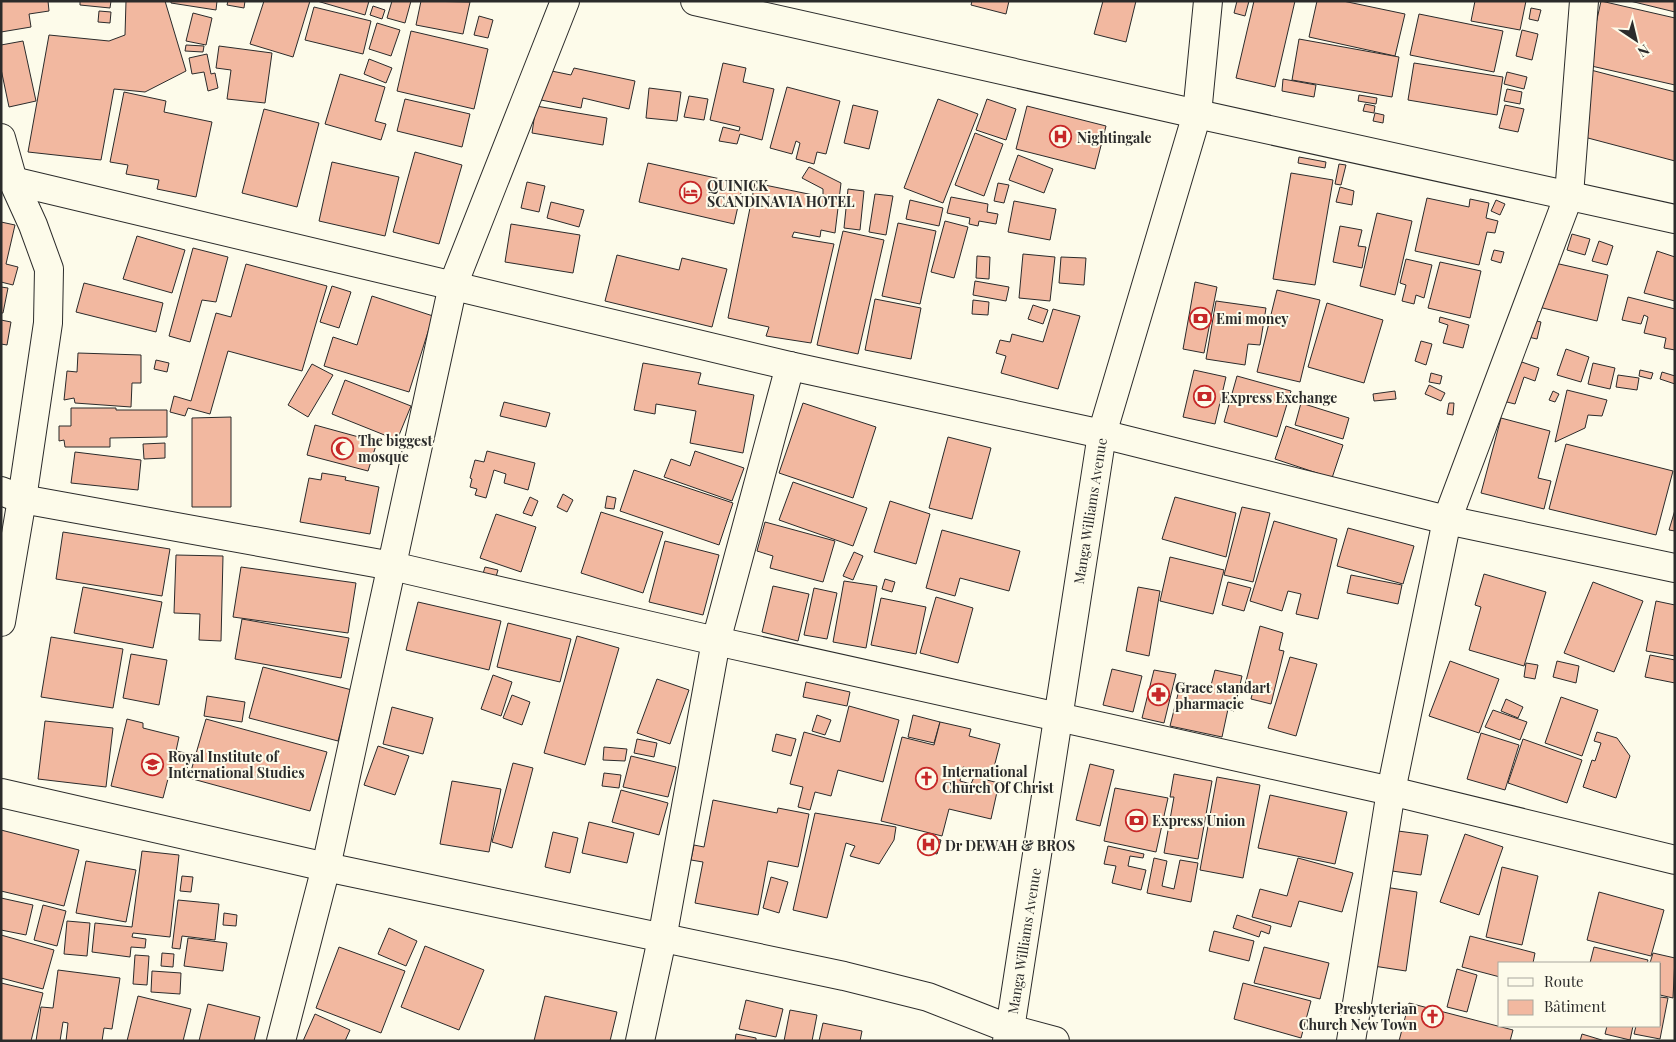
<svg xmlns="http://www.w3.org/2000/svg" width="1676" height="1042" viewBox="0 0 1676 1042" font-family="'Playfair Display',serif">
<rect width="100%" height="100%" fill="#fdfbea"/>
<g fill="#f2b8a0" stroke="#2b2b2b">
<path d="M1,1H48L49,11L29,14L31,27L1,32Z"/>
<path d="M80,1H111L110,8L80,5Z"/>
<path d="M126,1H165L186,71L145,92L114,89L101,160L28,152L49,35L109,41L125,35Z"/>
<path d="M171,1H217L216,10L171,3Z"/>
<path d="M228,1H245L244,8L227,5Z"/>
<path d="M264,1H310L293,57L250,44Z"/>
<path d="M317,1H369L365,15Z"/>
<path d="M392,1H411L405,23L387,18Z"/>
<path d="M421,1L470,2L463,34L416,25Z"/>
<path d="M972,1H1009L1006,14L971,5Z"/>
<path d="M1103,1H1136L1126,42L1094,34Z"/>
<path d="M1237,1H1249L1245,16L1234,13Z"/>
<path d="M1254,1H1295L1275,87L1236,78Z"/>
<path d="M1317,1H1343L1405,14L1395,56L1309,37Z"/>
<path d="M1475,1H1526L1520,30L1471,21Z"/>
<path d="M1601,1L1675,18V85L1587,65Z"/>
<path d="M1630,1H1675V12Z"/>
<path d="M373,6L385,10L382,19L370,15Z"/>
<path d="M314,7L371,21L363,54L305,40Z"/>
<path d="M1531,8L1541,10L1538,21L1529,19Z"/>
<path d="M99,11L111,12L110,23L98,22Z"/>
<path d="M193,13L212,18L206,45L186,41Z"/>
<path d="M1419,14L1503,31L1494,72L1410,55Z"/>
<path d="M479,16L493,20L488,38L474,35Z"/>
<path d="M377,23L400,30L391,56L369,49Z"/>
<path d="M1522,30L1538,34L1532,60L1516,56Z"/>
<path d="M411,31L488,49L474,109L397,91Z"/>
<path d="M1299,39L1399,57L1392,97L1292,80Z"/>
<path d="M23,41L36,101L9,107L1,69V45Z"/>
<path d="M186,45L204,46L203,52L185,51Z"/>
<path d="M219,46L272,53L265,103L227,99L231,70L216,68Z"/>
<path d="M207,54L211,74L215,73L218,88L208,91L204,72L192,74L189,58Z"/>
<path d="M369,59L392,68L386,83L364,74Z"/>
<path d="M723,63L746,68L743,82L774,89L762,140L740,134L737,144L719,141L723,127L739,131L740,127L710,120Z"/>
<path d="M1414,63L1503,77L1497,115L1408,100Z"/>
<path d="M574,68L635,81L629,109L583,98L581,108L536,99L542,69L571,75Z"/>
<path d="M1587,69L1675,92V161L1569,133Z"/>
<path d="M1507,72L1527,77L1524,89L1504,84Z"/>
<path d="M340,74L385,87L375,121L386,124L381,140L325,124Z"/>
<path d="M1283,79L1316,85L1314,97L1282,91Z"/>
<path d="M787,87L840,101L826,154L817,152L814,164L796,159L800,143L796,141L792,154L770,148Z"/>
<path d="M649,88L681,92L677,121L646,118Z"/>
<path d="M1507,89L1522,92L1520,104L1504,101Z"/>
<path d="M124,92L166,101L164,112L212,122L196,197L157,189L159,180L126,174L128,165L110,162Z"/>
<path d="M1359,95L1377,98L1376,104L1358,101Z"/>
<path d="M689,96L708,99L704,120L684,117Z"/>
<path d="M405,99L470,114L462,147L397,131Z"/>
<path d="M938,99L978,114L943,203L904,188Z"/>
<path d="M987,99L1016,109L1006,140L976,130Z"/>
<path d="M1365,104L1375,106L1374,113L1363,111Z"/>
<path d="M853,105L878,111L869,149L844,143Z"/>
<path d="M1505,105L1524,109L1518,132L1499,128Z"/>
<path d="M536,106L607,118L603,145L532,133Z"/>
<path d="M1027,106L1106,126L1095,169L1016,149Z"/>
<path d="M264,109L319,123L297,207L242,193Z"/>
<path d="M1375,113L1384,115L1383,123L1373,121Z"/>
<path d="M975,133L1003,144L984,196L955,185Z"/>
<path d="M415,152L462,165L439,244L393,232Z"/>
<path d="M1018,155L1053,169L1044,193L1009,180Z"/>
<path d="M1299,157L1326,162L1325,168L1298,163Z"/>
<path d="M332,162L399,177L385,236L319,221Z"/>
<path d="M648,163L743,184L734,224L639,202Z"/>
<path d="M1339,164L1346,165L1341,185L1335,184Z"/>
<path d="M809,167L841,183L835,233L821,230L820,237L794,232L792,237L834,244L811,343L766,336L769,327L728,318L755,183L823,197V189L802,178Z"/>
<path d="M1291,173L1333,180L1315,285L1273,279Z"/>
<path d="M527,182L545,186L539,212L521,208Z"/>
<path d="M998,183L1009,185L1004,203L994,201Z"/>
<path d="M1340,187L1354,191L1352,205L1336,202Z"/>
<path d="M848,189L864,191L860,230L844,228Z"/>
<path d="M875,194L893,196L886,235L869,232Z"/>
<path d="M951,197L988,204L987,212L998,214L996,224L979,221L978,226L969,224L970,218L947,213Z"/>
<path d="M1427,198L1469,207L1470,199L1489,203L1486,218L1498,221L1495,233L1487,232L1479,265L1415,251Z"/>
<path d="M910,200L943,208L939,226L906,219Z"/>
<path d="M1496,200L1505,204L1500,215L1491,211Z"/>
<path d="M1014,201L1056,209L1050,240L1008,232Z"/>
<path d="M551,202L584,210L579,227L547,218Z"/>
<path d="M1377,213L1412,221L1395,295L1360,286Z"/>
<path d="M945,221L968,227L954,278L931,272Z"/>
<path d="M1,222L15,225L6,264L18,267L13,285L1,282Z"/>
<path d="M898,223L936,231L920,304L882,296Z"/>
<path d="M511,224L580,235L573,273L505,262Z"/>
<path d="M1340,226L1362,230L1358,246L1366,247L1362,268L1333,262Z"/>
<path d="M843,231L884,240L858,354L817,345Z"/>
<path d="M1572,234L1590,239L1585,255L1567,250Z"/>
<path d="M137,236L185,250L172,293L123,279Z"/>
<path d="M1599,241L1613,246L1607,265L1592,261Z"/>
<path d="M193,248L228,257L216,302L202,300L190,342L169,336Z"/>
<path d="M1494,250L1504,252L1501,263L1491,260Z"/>
<path d="M1657,251L1675,257V301L1644,293Z"/>
<path d="M1023,254L1055,257L1050,301L1019,298Z"/>
<path d="M617,255L679,270L682,258L727,269L712,327L605,301Z"/>
<path d="M977,256L990,257L989,279L976,278Z"/>
<path d="M1061,257L1086,258L1084,285L1059,283Z"/>
<path d="M1406,259L1432,265L1424,298L1416,295L1414,304L1402,301L1406,285L1400,283Z"/>
<path d="M1537,259L1608,275L1597,321L1526,304Z"/>
<path d="M1440,262L1481,271L1470,318L1428,308Z"/>
<path d="M246,264L327,286L302,371L228,351L210,414L188,408L185,416L170,412L174,396L191,401L216,313L231,317Z"/>
<path d="M975,281L1009,287L1006,301L973,295Z"/>
<path d="M1195,282L1217,287L1204,353L1183,349Z"/>
<path d="M84,283L163,303L156,332L76,312Z"/>
<path d="M332,286L351,292L339,328L320,322Z"/>
<path d="M1,287L8,288L3,313H1Z"/>
<path d="M1277,290L1320,300L1300,382L1257,372Z"/>
<path d="M372,296L433,316L409,392L324,366L333,337L357,345Z"/>
<path d="M1628,297L1675,309V350L1664,348L1666,338L1644,333L1648,317L1644,315L1641,324L1622,320Z"/>
<path d="M875,299L921,308L911,359L865,350Z"/>
<path d="M973,300L989,302L988,315L972,314Z"/>
<path d="M1216,301L1266,308L1260,345L1248,344L1245,365L1206,359Z"/>
<path d="M1327,303L1383,320L1364,383L1308,367Z"/>
<path d="M1033,305L1048,310L1043,324L1028,319Z"/>
<path d="M1053,309L1080,316L1058,389L1001,373L1006,356L996,353L1000,340L1010,342L1012,334L1043,342Z"/>
<path d="M1440,317L1469,325L1463,348L1443,343L1448,325L1439,322Z"/>
<path d="M1524,318L1541,322L1537,339L1519,335Z"/>
<path d="M1,320L11,322L7,345L1,344Z"/>
<path d="M1421,341L1432,344L1426,365L1415,361Z"/>
<path d="M1566,349L1589,357L1581,382L1557,375Z"/>
<path d="M78,353L141,355V383H132L131,407L75,403L74,398L64,400L67,371L77,372Z"/>
<path d="M156,360L169,363L167,372L154,369Z"/>
<path d="M1516,360L1539,368L1535,381L1524,377L1515,404L1503,401Z"/>
<path d="M643,363L701,373L698,384L754,395L743,453L690,443L696,411L656,404L655,414L634,410Z"/>
<path d="M1593,363L1615,368L1610,389L1588,384Z"/>
<path d="M312,364L333,375L308,417L288,405Z"/>
<path d="M1194,370L1226,377L1215,424L1183,417Z"/>
<path d="M1640,370L1653,373L1651,379L1639,376Z"/>
<path d="M1662,372L1675,376V384L1660,379Z"/>
<path d="M1431,373L1442,376L1440,384L1429,382Z"/>
<path d="M1618,375L1639,378L1637,390L1616,387Z"/>
<path d="M1237,376L1291,391L1277,437L1224,422Z"/>
<path d="M345,380L411,406L397,440L332,414Z"/>
<path d="M1429,385L1445,393L1441,401L1425,394Z"/>
<path d="M1567,390L1607,400L1602,416L1588,415L1585,428L1555,442Z"/>
<path d="M1395,391L1396,399L1374,401L1373,394Z"/>
<path d="M1553,391L1559,394L1555,402L1549,400Z"/>
<path d="M504,402L550,413L546,427L500,416Z"/>
<path d="M803,403L876,427L853,498L779,473Z"/>
<path d="M1301,403L1349,418L1343,439L1295,425Z"/>
<path d="M1449,403H1454L1453,415L1447,414Z"/>
<path d="M71,408H116V410H167V437L110,438V447H65L64,440L59,441V426H71Z"/>
<path d="M231,417V507H192V418Z"/>
<path d="M1501,418L1550,431L1538,478L1551,481L1544,509L1481,493Z"/>
<path d="M315,425L377,442L368,471L307,455Z"/>
<path d="M1286,426L1343,445L1332,478L1275,459Z"/>
<path d="M948,437L991,448L972,519L929,508Z"/>
<path d="M165,443V458L144,459L143,444Z"/>
<path d="M1566,444L1673,471L1656,535L1549,509Z"/>
<path d="M487,451L535,463L528,490L504,483L506,474L494,470L486,498L475,495L477,489L470,487L472,479L470,478L475,460L484,462Z"/>
<path d="M695,451L744,468L732,501L664,477L671,459L690,466Z"/>
<path d="M75,452L141,460L138,490L71,483Z"/>
<path d="M634,470L733,503L719,545L620,511Z"/>
<path d="M322,473L346,477L345,480L379,487L370,534L300,522L309,478L321,480Z"/>
<path d="M793,482L867,508L853,546L779,520Z"/>
<path d="M563,494L573,500L567,512L557,507Z"/>
<path d="M607,496L616,498L614,509L605,508Z"/>
<path d="M530,497L538,501L532,516L523,513Z"/>
<path d="M1175,497L1236,513L1226,557L1162,539Z"/>
<path d="M890,501L930,514L916,564L874,552Z"/>
<path d="M1242,507L1270,513L1253,582L1224,575Z"/>
<path d="M1675,510V531L1669,530Z"/>
<path d="M601,512L663,532L643,593L581,573Z"/>
<path d="M496,514L536,527L521,572L480,558Z"/>
<path d="M1274,521L1337,539L1318,619L1296,614L1301,594L1288,591L1282,611L1250,601Z"/>
<path d="M765,522L835,541L823,582L770,568L773,556L757,551Z"/>
<path d="M1348,528L1414,546L1403,584L1337,566Z"/>
<path d="M942,530L1020,551L1009,591L960,578L955,596L926,588Z"/>
<path d="M63,532L170,549L162,596L56,579Z"/>
<path d="M665,541L719,555L703,615L649,602Z"/>
<path d="M854,552L863,556L853,580L843,576Z"/>
<path d="M176,555L223,556L221,641L199,640L200,614L174,613Z"/>
<path d="M1170,557L1224,570L1213,614L1160,601Z"/>
<path d="M241,567L356,583L348,633L233,617Z"/>
<path d="M485,567L498,570L495,580L482,577Z"/>
<path d="M1484,574L1546,592L1524,666L1469,650L1481,607L1475,605Z"/>
<path d="M1351,575L1402,585L1398,604L1347,593Z"/>
<path d="M885,579L895,582L892,592L882,589Z"/>
<path d="M844,581L877,586L866,648L833,642Z"/>
<path d="M1228,582L1251,588L1244,611L1222,605Z"/>
<path d="M1593,582L1643,601L1614,672L1564,653Z"/>
<path d="M773,586L809,594L798,641L762,632Z"/>
<path d="M83,587L162,602L153,648L74,633Z"/>
<path d="M1138,587L1160,591L1149,656L1126,651Z"/>
<path d="M814,588L837,593L827,639L804,635Z"/>
<path d="M936,597L973,608L958,663L920,653Z"/>
<path d="M881,598L926,607L916,654L871,645Z"/>
<path d="M1656,601L1675,605V656L1646,651Z"/>
<path d="M418,602L501,621L489,670L406,650Z"/>
<path d="M242,619L349,638L341,678L235,659Z"/>
<path d="M508,623L571,639L560,682L497,667Z"/>
<path d="M1260,626L1283,633L1279,650L1284,651L1271,704L1251,699L1254,687L1245,685Z"/>
<path d="M577,636L619,648L585,765L544,753Z"/>
<path d="M51,637L123,649L113,708L41,697Z"/>
<path d="M131,654L167,660L159,705L123,698Z"/>
<path d="M1650,655L1675,660V683L1645,677Z"/>
<path d="M1290,657L1317,664L1296,736L1268,728Z"/>
<path d="M1450,661L1499,679L1479,733L1429,716Z"/>
<path d="M1557,661L1579,666L1576,683L1553,677Z"/>
<path d="M1526,663L1538,665L1535,679L1524,677Z"/>
<path d="M263,667L352,690L338,741L249,718Z"/>
<path d="M1112,669L1142,676L1133,712L1103,705Z"/>
<path d="M1154,670L1176,674L1164,723L1142,718Z"/>
<path d="M1215,670L1242,676L1234,711L1228,709L1222,737L1170,726L1180,686L1209,693Z"/>
<path d="M493,675L512,682L501,716L481,709Z"/>
<path d="M657,679L689,690L670,744L637,733Z"/>
<path d="M806,682L850,692L847,706L803,697Z"/>
<path d="M512,695L530,702L522,725L503,718Z"/>
<path d="M207,696L245,702L242,722L204,716Z"/>
<path d="M1561,697L1598,710L1582,756L1545,743Z"/>
<path d="M1506,699L1523,707L1518,718L1501,711Z"/>
<path d="M849,706L899,720L883,782L838,770L831,796L815,792L810,810L798,807L803,787L790,784L804,732L840,742Z"/>
<path d="M392,707L433,718L423,754L383,744Z"/>
<path d="M1493,710L1527,722L1520,740L1485,727Z"/>
<path d="M817,715L831,720L825,735L812,731Z"/>
<path d="M913,715L940,722L934,743L908,737Z"/>
<path d="M127,719L143,723V728L179,737L176,751L190,754L185,778L169,775L163,798L111,786Z"/>
<path d="M206,719L327,752L310,811L189,778Z"/>
<path d="M45,721L113,728L106,787L38,779Z"/>
<path d="M940,722L971,729L969,736L1000,744L992,775L963,767L960,781L971,784L974,777L999,783L991,819L949,809L942,836L881,821L902,737L934,745Z"/>
<path d="M1597,732L1617,738L1630,756L1616,798L1583,787L1592,760L1595,761L1601,743L1594,741Z"/>
<path d="M1481,733L1519,745L1505,790L1467,779Z"/>
<path d="M776,734L796,739L791,756L772,751Z"/>
<path d="M637,739L657,743L654,757L634,753Z"/>
<path d="M1523,739L1582,760L1567,803L1508,783Z"/>
<path d="M378,746L409,756L395,795L364,785Z"/>
<path d="M604,747L627,749L625,761L603,760Z"/>
<path d="M631,756L676,767L668,797L623,787Z"/>
<path d="M513,763L533,768L512,848L492,842Z"/>
<path d="M1090,764L1114,770L1100,826L1076,820Z"/>
<path d="M604,773L621,775L619,788L602,786Z"/>
<path d="M1174,774L1212,781L1198,859L1164,853L1174,797H1170Z"/>
<path d="M1217,777L1260,785L1243,878L1200,870Z"/>
<path d="M452,781L501,789L489,852L440,844Z"/>
<path d="M1115,788L1168,798L1156,852L1104,841Z"/>
<path d="M621,790L668,803L659,835L612,822Z"/>
<path d="M1270,795L1347,812L1335,864L1258,848Z"/>
<path d="M713,800L777,813L778,808L809,814L798,867L768,861L758,915L695,903L703,862L691,860L694,845L704,847Z"/>
<path d="M815,813L896,827L894,840L879,864L850,856L855,846L846,843L827,918L793,910Z"/>
<path d="M589,822L634,833L627,863L582,853Z"/>
<path d="M1,830L79,850L64,906L1,891Z"/>
<path d="M1398,831L1428,835L1421,875L1392,871Z"/>
<path d="M553,832L578,838L570,873L545,867Z"/>
<path d="M1465,834L1503,847L1479,915L1440,902Z"/>
<path d="M921,836L941,840L937,854L918,849Z"/>
<path d="M1108,846L1144,854L1143,858L1130,856L1128,866L1146,870L1141,890L1112,883L1116,866L1104,864Z"/>
<path d="M142,851L179,855L170,937L133,933L132,937L146,939L145,948L131,947L130,957L92,952L95,923L132,927Z"/>
<path d="M1154,858L1167,861L1162,886L1174,889L1180,860L1198,863L1191,902L1147,893Z"/>
<path d="M1298,858L1353,873L1342,912L1299,901L1291,927L1252,917L1260,889L1287,896Z"/>
<path d="M86,861L136,870L126,922L76,913Z"/>
<path d="M1502,867L1538,876L1522,945L1486,937Z"/>
<path d="M182,876L193,877L191,892L180,891Z"/>
<path d="M771,877L788,882L779,913L763,908Z"/>
<path d="M1378,886L1417,892L1406,971L1367,965Z"/>
<path d="M1599,892L1664,910L1651,956L1587,940Z"/>
<path d="M1,898L33,905L26,935L1,930Z"/>
<path d="M178,900L219,904L215,940L182,936L180,949L172,948Z"/>
<path d="M43,905L66,911L57,946L34,940Z"/>
<path d="M224,913L237,915L236,926L223,925Z"/>
<path d="M1237,915L1271,926L1269,934L1261,931L1259,937L1233,928Z"/>
<path d="M67,921L90,923L87,956L64,954Z"/>
<path d="M389,928L417,941L406,966L378,954Z"/>
<path d="M1214,931L1254,941L1249,961L1209,951Z"/>
<path d="M1,935L54,950L43,989L1,978Z"/>
<path d="M1470,936L1535,953L1533,963H1500V977L1462,967Z"/>
<path d="M188,938L227,943L223,971L184,966Z"/>
<path d="M425,946L484,970L459,1030L401,1007Z"/>
<path d="M339,947L405,971L381,1033L316,1008Z"/>
<path d="M1264,947L1329,963L1320,999L1254,983Z"/>
<path d="M1594,947L1648,960L1647,963H1590Z"/>
<path d="M162,953L174,954L173,967L161,966Z"/>
<path d="M1653,953L1675,958L1673,998L1660,995V963H1650Z"/>
<path d="M135,955L149,956L147,985L133,984Z"/>
<path d="M1457,969L1477,975L1467,1012L1447,1007Z"/>
<path d="M58,970L120,978L112,1029L104,1028L102,1041H66L68,1023L63,1022L60,1041H36L41,1007L53,1008Z"/>
<path d="M152,971L181,973L180,994L151,992Z"/>
<path d="M1,983L43,993L31,1041H1Z"/>
<path d="M1243,983L1311,1001L1301,1038L1234,1019Z"/>
<path d="M138,996L191,1009L183,1041H127Z"/>
<path d="M545,996L617,1012L610,1041H534Z"/>
<path d="M1660,997L1668,998L1660,1039L1634,1034L1636,1026H1660Z"/>
<path d="M746,1000L783,1009L776,1037L739,1029Z"/>
<path d="M1409,1003L1513,1030L1510,1041H1399Z"/>
<path d="M208,1004L260,1017L254,1041H199Z"/>
<path d="M790,1010L817,1015L812,1041H784Z"/>
<path d="M315,1014L350,1030L345,1041H303Z"/>
<path d="M823,1023L862,1031L860,1041H819Z"/>
<path d="M1607,1026H1633L1630,1040L1605,1034Z"/>
<path d="M736,1034L756,1038V1041H735Z"/>
<path d="M1582,1034L1605,1041H1580Z"/>
</g>
<g fill="none" stroke-linecap="round" stroke-linejoin="round">
<defs>
<g id="street">
<path d="M695,1L1197,114L1675,219"/>
<path d="M1,138L13,181L33,225L49,269L48,323L22,499L1,622"/>
<path d="M13,181L790,366L1102,434L1447,520L1675,568"/>
<path d="M1,491L22,499L392,566L716,641L1391,791L1675,860"/>
<path d="M1,793L326,867L844,976L928,997L1010,1029L1007,1041"/>
<path d="M281,1041L326,867L453,285L565,1"/>
<path d="M640,1041L662,939L716,641L790,366"/>
<path d="M1351,1041L1391,791L1447,520L1569,195L1584,1"/>
</g>
<path id="secondary" d="M1055,1041L1010,1029L1102,434L1197,114L1208,1"/>
</defs>
<use href="#street" stroke="#2b2b2b" stroke-width="30"/>
<use href="#secondary" stroke="#2b2b2b" stroke-width="30"/>
<use href="#street" stroke="#fdfbea" stroke-width="28"/>
<use href="#secondary" stroke="#fdfbea" stroke-width="28"/>
</g>
<defs>
<symbol id="hospital-ring" viewBox="-11 -11 22 22"><circle r="9.5" fill="#fdfbea" stroke="#c62828" stroke-width="1.5"/><path d="M-5-5h3v3.5h4V-5h3V5h-3V1.5h-4V5h-3Z" fill="#c62828"/></symbol>
<symbol id="hotel-ring" viewBox="-11 -11 22 22"><circle r="9.5" fill="#fdfbea" stroke="#c62828" stroke-width="1.5"/><path d="M-6-4.5h1.5V1H6V5H4.5V3h-9V5H-6ZM-4 0a1.8 1.8 0 1 1 3.6 0ZM.5 0V-2.5h3Q6-2.5 6 0Z" fill="#c62828"/></symbol>
<symbol id="bank-ring" viewBox="-11 -11 22 22"><circle r="9.5" fill="#fdfbea" stroke="#c62828" stroke-width="1.5"/><path d="M-6-4H6V4H-6ZM0-2.3a2.3 2.3 0 1 0 0 4.6a2.3 2.3 0 1 0 0-4.6Z" fill="#c62828"/></symbol>
<symbol id="mosque-ring" viewBox="-11 -11 22 22"><circle r="9.5" fill="#fdfbea" stroke="#c62828" stroke-width="1.5"/><path d="M3.5-4.9A6 6 0 1 0 3.5 4.9A5 5 0 1 1 3.5-4.9Z" fill="#c62828"/></symbol>
<symbol id="pharmacy-ring" viewBox="-11 -11 22 22"><circle r="9.5" fill="#fdfbea" stroke="#c62828" stroke-width="1.5"/><path d="M-2-6h4v4h4v4h-4v4h-4v-4h-4v-4h4Z" fill="#c62828"/></symbol>
<symbol id="university-ring" viewBox="-11 -11 22 22"><circle r="9.5" fill="#fdfbea" stroke="#c62828" stroke-width="1.5"/><path d="M0-5L7-2L0 1L-7-2ZM-4 1L0 2.5L4 1V4Q0 6-4 4Z" fill="#c62828"/></symbol>
<symbol id="church-ring" viewBox="-11 -11 22 22"><circle r="9.5" fill="#fdfbea" stroke="#c62828" stroke-width="1.5"/><path d="M-1.2-6h2.4v3.5h3.3v2.4h-3.3V6h-2.4V-.1h-3.3v-2.4h3.3Z" fill="#c62828"/></symbol>
</defs>
<g fill-rule="evenodd">
<use href="#hospital-ring" x="1048" y="124" width="25" height="25"/>
<use href="#hotel-ring" x="678" y="180" width="25" height="25"/>
<use href="#bank-ring" x="1188" y="306" width="25" height="25"/>
<use href="#bank-ring" x="1192" y="384" width="25" height="25"/>
<use href="#mosque-ring" x="330" y="436" width="25" height="25"/>
<use href="#pharmacy-ring" x="1146" y="682" width="25" height="25"/>
<use href="#university-ring" x="140" y="752" width="25" height="25"/>
<use href="#church-ring" x="914" y="766" width="25" height="25"/>
<use href="#bank-ring" x="1124" y="808" width="25" height="25"/>
<use href="#hospital-ring" x="916" y="832" width="25" height="25"/>
<use href="#church-ring" x="1420" y="1004" width="25" height="25"/>
</g>
<g text-anchor="middle" dominant-baseline="central" stroke-width="4" stroke-linejoin="round" paint-order="stroke">
<g font-size="14" font-weight="bold" fill="#2b2b2b" stroke="#fdfbea" text-anchor="start">
<text x="1077" y="137">Nightingale</text>
<text x="707" y="185">QUINICK<tspan x="707" dy="16">SCANDINAVIA HOTEL</tspan></text>
<text x="1216" y="318">Emi money</text>
<text x="1221" y="397">Express Exchange</text>
<text x="358" y="440">The biggest<tspan x="358" dy="16">mosque</tspan></text>
<text x="1175" y="687">Grace standart<tspan x="1175" dy="16">pharmacie</tspan></text>
<text x="168" y="756">Royal Institute of<tspan x="168" dy="16">International Studies</tspan></text>
<text x="942" y="771">International<tspan x="942" dy="16">Church Of Christ</tspan></text>
<text x="1152" y="820">Express Union</text>
<text x="945" y="845">Dr DEWAH &amp; BROS</text>
<text x="1417" y="1008" text-anchor="end">Presbyterian<tspan x="1417" dy="16">Church New Town</tspan></text>
</g>
<g font-size="14" fill="#2b2b2b" stroke="#fdfbea">
<text transform="translate(1090 511) rotate(-81)">Manga Williams Avenue</text>
<text transform="translate(1024 941) rotate(-81)">Manga Williams Avenue</text>
</g>
</g>
<rect width="1676" height="1042" fill="none" stroke="#2b2b2b" stroke-width="5"/>
<rect x="1498" y="962" width="162" height="65" fill="#fdfbea" stroke="#a9a89e"/>
<rect x="1508" y="978" width="25" height="8" fill="#fdfbea" stroke="#a9a89e"/>
<text x="1544" y="987" font-size="15" fill="#2b2b2b">Route</text>
<rect x="1508" y="1000" width="25" height="15" fill="#f2b8a0" stroke="#a9a89e"/>
<text x="1544" y="1012" font-size="15" fill="#2b2b2b">Bâtiment</text>
<g transform="translate(1636 40) rotate(145)" stroke="#fdfbea" stroke-width="4" paint-order="stroke">
<path d="M0-4L9 19L0 12L-9 19Z" fill="#2b2b2b"/>
<text y="-8" font-size="14" font-weight="bold" text-anchor="middle" fill="#2b2b2b">N</text>
</g>
</svg>
